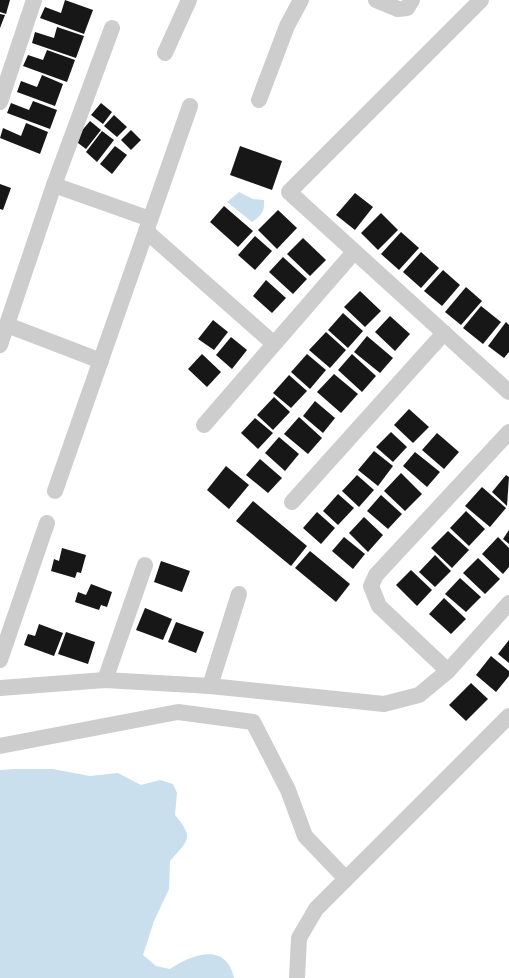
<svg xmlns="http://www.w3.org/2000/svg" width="509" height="978" viewBox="0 0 509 978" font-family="'DM Sans',sans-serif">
<rect width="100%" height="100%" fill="#fff"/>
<g fill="#c9dfed">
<path d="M239,192L253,199L264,200C265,211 261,216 252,222L227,202Z"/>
<path d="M14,769H53L90,776L118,773L141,785L160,780L173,784L177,793L175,815C195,839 188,840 170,861L169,889L154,921L143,955L156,966L170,969C191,955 226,941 234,978H0V770Z"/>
</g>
<g fill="#171717">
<path d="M0,0H10L6,14L0,12Z"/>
<path d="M65,0L93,10L84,34L40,18L45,7L61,13Z"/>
<path d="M0,14L5,15L0,28Z"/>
<path d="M57,27L84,36L76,58L32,43L35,32L54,38Z"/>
<path d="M47,50L75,60L67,82L23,66L28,55L43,60Z"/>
<path d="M42,75L63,84L55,106L17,92L21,81L37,87Z"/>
<path d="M33,101L57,110L50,129L7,113L11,103L29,110Z"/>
<path d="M101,103L112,112L103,124L91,115Z"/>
<path d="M114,115L127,127L117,137L104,126Z"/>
<path d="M90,121L101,130L86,149L74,140Z"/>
<path d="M26,123L48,132L40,154L0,138L3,128L21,136Z"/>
<path d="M131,130L141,140L131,150L121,140Z"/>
<path d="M102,131L114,140L97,162L86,152Z"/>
<path d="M115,146L127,155L112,174L100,164Z"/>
<path d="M240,146L282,161L272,190L230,175Z"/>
<path d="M0,184L11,188L3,210L0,209Z"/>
<path d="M355,193L373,207L355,230L336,215Z"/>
<path d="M224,206L253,231L238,247L210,222Z"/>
<path d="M278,210L297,228L277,249L258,230Z"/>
<path d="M381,213L398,230L378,250L361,233Z"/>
<path d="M401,232L419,248L399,270L381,254Z"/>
<path d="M255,236L272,251L255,270L238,255Z"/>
<path d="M303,238L326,260L310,276L287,254Z"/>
<path d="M421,252L439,268L421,288L403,272Z"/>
<path d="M283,257L307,279L293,294L269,272Z"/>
<path d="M443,270L460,285L442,306L424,291Z"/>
<path d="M266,280L286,298L272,313L253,296Z"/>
<path d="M466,287L482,301L461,325L445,312Z"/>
<path d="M360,291L381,311L365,327L344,307Z"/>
<path d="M481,306L501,322L483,344L463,328Z"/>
<path d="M343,313L363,331L348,348L328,330Z"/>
<path d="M390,316L410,334L395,351L375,332Z"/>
<path d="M213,320L228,332L214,350L198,339Z"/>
<path d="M506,322L509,325V352L504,358L488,346Z"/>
<path d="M326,332L346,350L330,368L309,350Z"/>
<path d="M367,336L393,358L380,373L354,352Z"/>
<path d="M231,337L247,350L232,369L216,355Z"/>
<path d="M202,354L221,372L207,387L188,369Z"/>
<path d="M307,354L326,370L310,389L291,372Z"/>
<path d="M352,354L376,376L362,392L338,370Z"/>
<path d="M334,374L358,394L341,413L317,392Z"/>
<path d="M289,375L307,391L291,408L273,393Z"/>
<path d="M274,397L290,412L273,430L257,415Z"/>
<path d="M315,401L335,418L323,433L303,416Z"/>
<path d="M409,409L429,427L413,443L394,425Z"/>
<path d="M299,417L322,438L308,454L284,434Z"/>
<path d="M255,418L273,433L258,449L241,433Z"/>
<path d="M391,432L407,447L393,462L376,447Z"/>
<path d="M437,433L459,452L444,469L422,450Z"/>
<path d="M279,437L299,454L285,471L265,453Z"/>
<path d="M374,451L393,466L378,486L358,470Z"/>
<path d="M415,452L440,472L427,487L403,466Z"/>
<path d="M260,459L282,478L268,493L246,475Z"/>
<path d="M226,466L249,485L229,509L207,490Z"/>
<path d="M401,473L422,494L405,511L384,491Z"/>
<path d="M357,475L374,490L359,507L342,491Z"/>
<path d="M506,475L509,477L507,506L492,492Z"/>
<path d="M482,487L506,508L490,527L465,506Z"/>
<path d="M338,494L354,508L338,525L323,511Z"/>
<path d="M381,495L402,514L388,529L367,511Z"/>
<path d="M253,501L307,546L291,566L236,521Z"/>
<path d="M466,511L485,529L469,546L450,528Z"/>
<path d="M317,512L335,528L321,544L303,528Z"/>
<path d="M364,517L383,535L368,552L349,533Z"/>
<path d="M509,530V544L503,539Z"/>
<path d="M448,531L469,550L452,568L431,548Z"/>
<path d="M344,537L365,554L353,569L332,551Z"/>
<path d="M498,537L509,548V567L503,574L482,554Z"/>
<path d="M62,548L86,555L81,573L77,572L75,578L51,571L54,559L59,561Z"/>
<path d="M310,551L350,584L336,602L295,568Z"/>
<path d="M435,555L451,571L435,587L419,572Z"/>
<path d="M478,558L500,579L485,594L463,573Z"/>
<path d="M161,561L190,571L182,592L154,582Z"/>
<path d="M411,570L432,590L417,606L396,585Z"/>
<path d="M460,578L481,597L466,612L445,594Z"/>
<path d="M91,584L112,592L107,607L101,605L99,610L75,602L78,592L86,595Z"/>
<path d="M444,598L466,619L451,634L429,614Z"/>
<path d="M145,608L172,619L163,640L136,630Z"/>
<path d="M176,622L204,632L196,653L168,642Z"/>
<path d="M39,624L63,633L54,656L24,645L28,634L35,636Z"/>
<path d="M66,632L95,642L88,664L58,654Z"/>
<path d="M509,640V663L498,654Z"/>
<path d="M491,656L509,671V676L496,692L476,675Z"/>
<path d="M471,683L488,699L466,721L449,705Z"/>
</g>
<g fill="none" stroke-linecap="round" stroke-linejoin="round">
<g stroke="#cdcdcd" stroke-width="16">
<path d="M376,0L398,9L407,8L412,0"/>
<path d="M481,0L289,192L509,392"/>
<path d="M165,53L189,0"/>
<path d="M259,100L287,26L301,0"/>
<path d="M0,102L34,0"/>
<path d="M54,185L150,219"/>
<path d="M146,231L273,343"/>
<path d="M7,325L101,361"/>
<path d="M0,345L54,185L112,28"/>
<path d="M204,425L354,252"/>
<path d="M55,491L190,106"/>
<path d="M292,502L444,333"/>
<path d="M0,660L47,523"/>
<path d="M448,671L379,606L371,586L376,575L509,432"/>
<path d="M105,680L145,565"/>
<path d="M210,686L239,594"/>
<path d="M0,688L105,680L210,686L384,704L419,695L448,671L509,603"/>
<path d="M0,746L178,712L253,722L288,790L305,836L346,879"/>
<path d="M297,978L299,938L316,909L509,716"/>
</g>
</g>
</svg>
